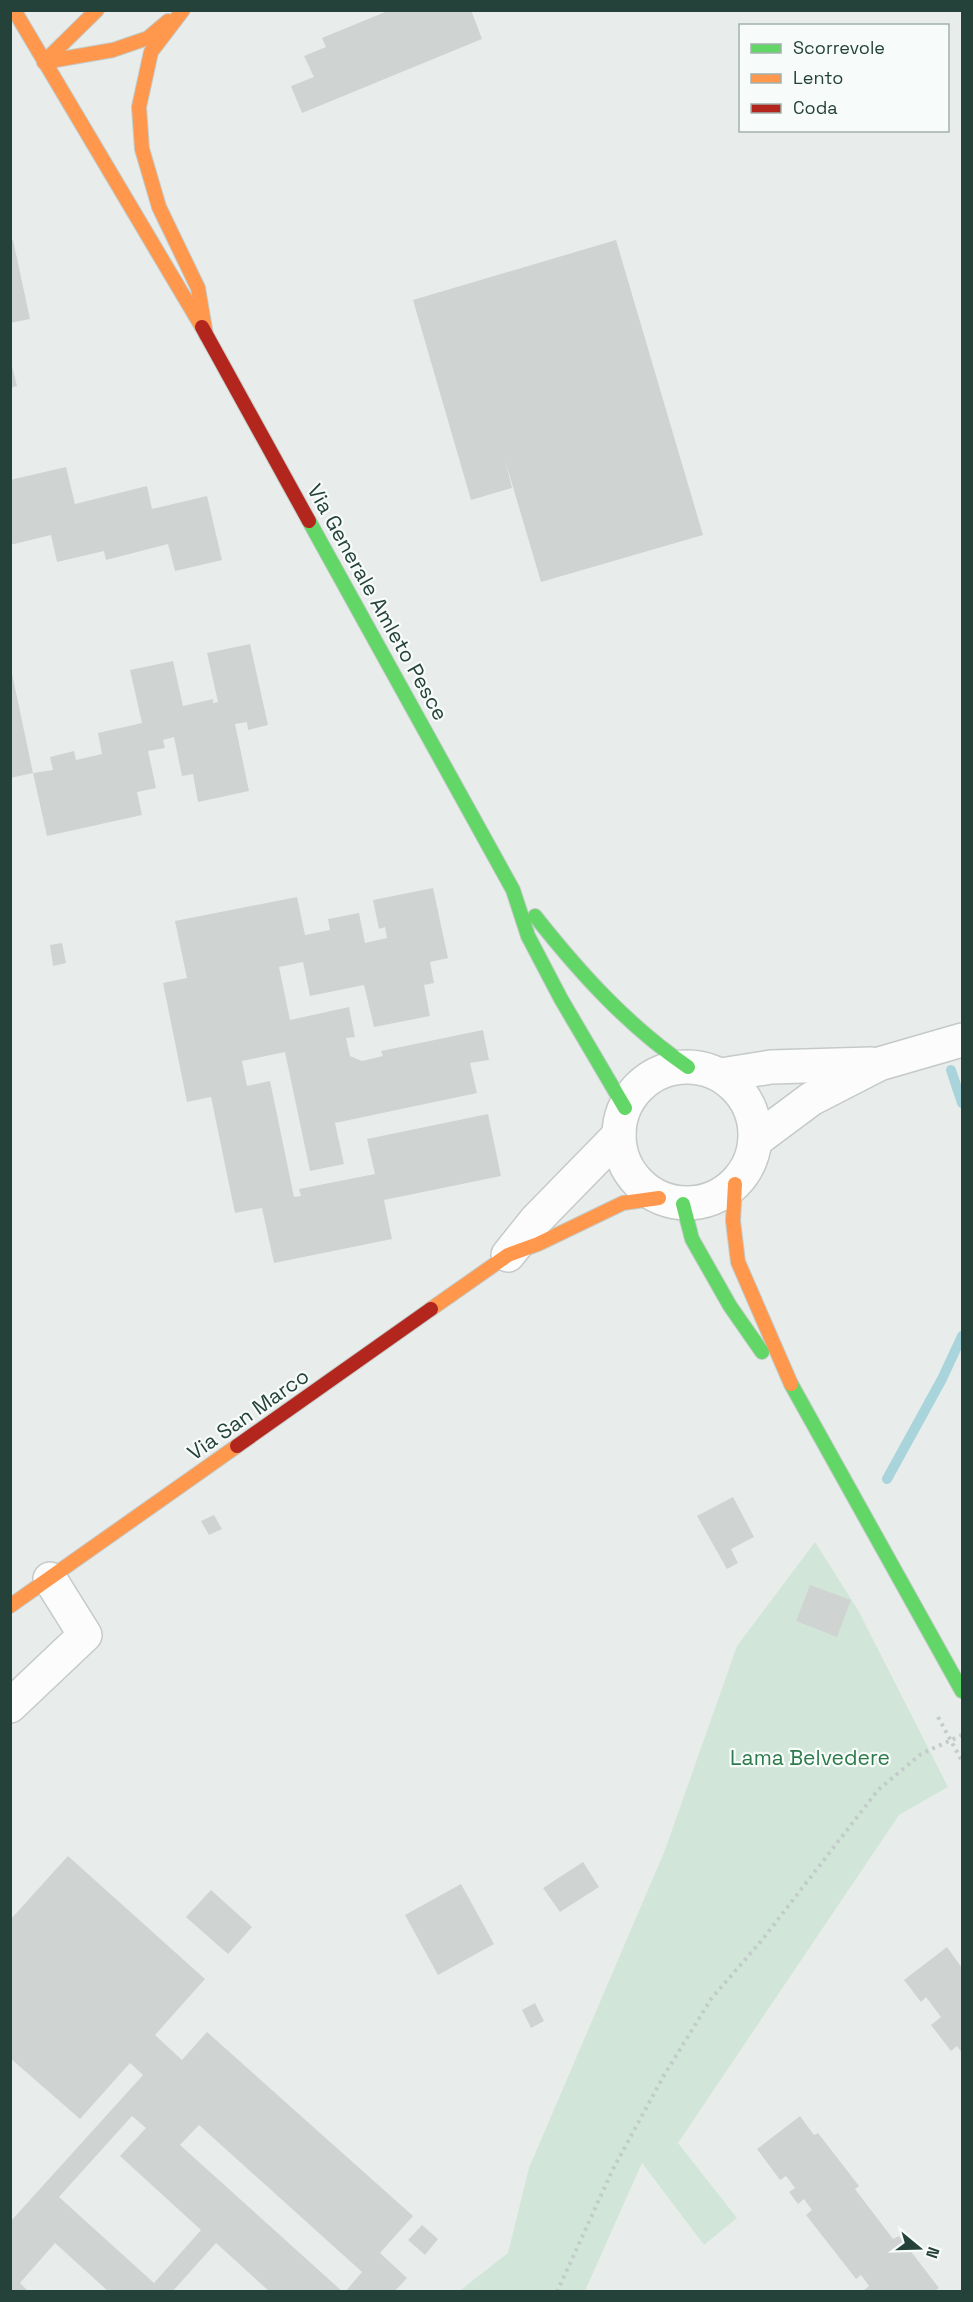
<svg xmlns="http://www.w3.org/2000/svg" width="973" height="2302" viewBox="0 0 973 2302" font-family="'Space Grotesk',sans-serif">
<rect width="100%" height="100%" fill="#e8edeb"/>
<path fill="#d1e6d8" d="M815,1542L858,1610L948,1787L899,1815L678,2143L737,2218L704,2245L642,2163L585,2291L458,2292L508,2253L529,2168L665,1850L737,1646Z"/>
<g fill="none" stroke-linecap="round" stroke-linejoin="round">
<g stroke="#a9d4db" stroke-width="10">
<path d="M951,1070L962,1103"/>
<path d="M887,1479L942,1379L962,1336"/>
</g>
</g>
<g fill="#cfd4d2" fill-rule="evenodd">
<path d="M390,10H471L482,39L302,113L291,86L314,77L304,56L326,47L322,38Z"/>
<path d="M10,240H13L30,319L10,323Z"/>
<path d="M616,240L703,535L541,582L505,460L512,488L471,500L413,300Z"/>
<path d="M10,358L17,386L10,388Z"/>
<path d="M66,467L75,504L147,486L152,509L207,496L222,560L175,571L168,544L106,560L104,551L57,562L51,535L10,545V480Z"/>
<path d="M250,644L268,725L248,730L247,722L235,724L249,791L198,802L193,774L182,776L174,737L163,740L165,748L148,751L156,788L137,792L142,815L47,836L33,773L53,770L50,757L74,751L76,760L102,754L98,733L142,723L130,670L173,661L183,706L213,699V703L218,702L207,653Z"/>
<path d="M10,664L33,773L10,778Z"/>
<path d="M433,888L448,958L430,962L434,983L424,985L430,1016L374,1027L364,985L310,996L303,962L279,967L290,1020L349,1007L355,1037L346,1038L350,1056L362,1061L383,1056L381,1051L483,1030L489,1060L470,1063L477,1093L335,1123L344,1164L310,1171L285,1052L242,1061L247,1086L270,1081L294,1197L301,1196L299,1189L375,1174L367,1139L488,1114L501,1176L384,1200L392,1239L274,1263L262,1208L235,1213L211,1097L187,1102L163,983L187,978L175,921L297,897L305,935L330,930L328,919L359,913L365,943L387,938L385,927L379,929L373,900Z"/>
<path d="M62,943L66,963L53,966L50,945Z"/>
<path d="M733,1497L754,1537L731,1549L738,1563L727,1569L697,1516Z"/>
<path d="M214,1515L222,1529L209,1535L201,1521Z"/>
<path d="M810,1585L851,1600L837,1637L796,1621Z"/>
<path d="M68,1856L205,1979L155,2035L182,2060L207,2032L413,2216L380,2253L407,2278L394,2292H345L362,2272L199,2125L180,2145L343,2292H270L216,2243L172,2292H109L55,2243L20,2283L29,2292H10V2222L143,2075L130,2063L80,2119L10,2058V1920ZM132,2116L146,2128L120,2156L201,2230L154,2283L59,2197Z"/>
<path d="M583,1862L599,1887L560,1912L543,1888Z"/>
<path d="M461,1884L494,1944L438,1975L405,1915Z"/>
<path d="M211,1890L252,1927L228,1954L186,1917Z"/>
<path d="M947,1947L962,1968V2053L957,2046L951,2051L931,2025L941,2017L926,1997L921,2002L904,1980Z"/>
<path d="M535,2003L544,2021L531,2028L522,2010Z"/>
<path d="M800,2116L814,2135L818,2133L859,2186L855,2189L893,2239L899,2236L939,2288L933,2292H865L864,2290L869,2286L861,2275L856,2279L806,2215L812,2210L804,2199L798,2204L789,2192L795,2188L786,2176L780,2180L757,2149Z"/>
<path d="M422,2225L438,2239L425,2255L408,2240Z"/>
</g>
<g fill="none" stroke-linecap="round" stroke-linejoin="round">
<defs>
<g id="street">
<circle cx="687" cy="1135" r="68"/>
<path d="M721,1075L771,1067L871,1064"/>
<path d="M756,1140L811,1099L879,1064L962,1040"/>
<path d="M508,1255L536,1220L619,1135"/>
<path d="M10,1706L85,1635L50,1579"/>
</g>
<g id="fast">
<path d="M309,521L513,890L528,936L561,999L625,1108"/>
<path d="M535,916C580,973 628,1026 688,1067"/>
<path d="M683,1204L692,1239L730,1306L762,1352"/>
<path d="M791,1384L962,1691"/>
</g>
<g id="slow">
<path d="M14,10L202,327"/>
<path d="M183,10L151,52L139,107L142,149L159,207L198,288L206,335"/>
<path d="M44,62L113,50L148,38L168,21"/>
<path d="M44,62L97,10"/>
<path d="M735,1184L733,1221L738,1262L791,1384"/>
<path d="M431,1309L508,1255L538,1244L623,1203L659,1198"/>
<path d="M10,1606L237,1446"/>
</g>
<g id="jam">
<path d="M202,327L309,521"/>
<path d="M237,1446L431,1309"/>
</g>
</defs>
<use href="#street" stroke="#c5cac8" stroke-width="36"/>
<use href="#fast" stroke="#c3cbc8" stroke-width="16"/>
<use href="#slow" stroke="#c3cbc8" stroke-width="16"/>
<use href="#jam" stroke="#c3cbc8" stroke-width="16"/>
<g stroke="#c3ccca" stroke-width="4" stroke-dasharray="3 4.5" stroke-linecap="butt">
<path d="M938,1717L962,1761"/>
<path d="M557,2292L613,2169L663,2077L711,1999L762,1940L878,1790L921,1754L962,1735"/>
</g>
<use href="#street" stroke="#fcfcfc" stroke-width="33"/>
<use href="#fast" stroke="#63d668" stroke-width="14"/>
<use href="#slow" stroke="#ff974d" stroke-width="14"/>
<use href="#jam" stroke="#b3261e" stroke-width="14"/>
</g>
<g text-anchor="middle" dominant-baseline="central" stroke-width="4.5" stroke-linejoin="round" paint-order="stroke">
<g font-size="21" fill="#24423a" stroke="#f7fbf9">
<text transform="translate(378 602) rotate(61)">Via Generale Amleto Pesce</text>
<text transform="translate(248 1414) rotate(-35)">Via San Marco</text>
</g>
<g font-size="21" fill="#2d7a4b" stroke="#f7fbf9">
<text x="810" y="1757">Lama Belvedere</text>
</g>
</g>
<rect width="973" height="2302" fill="none" stroke="#24423a" stroke-width="24"/>
<rect x="739" y="24" width="210" height="108" fill="#f7fbf9" stroke="#a3b1ad" stroke-width="1.5"/>
<rect x="751" y="44" width="30" height="9" fill="#63d668" stroke="#a3b1ad" stroke-width="1.5"/>
<text x="793" y="54" font-size="18" fill="#24423a">Scorrevole</text>
<rect x="751" y="74" width="30" height="9" fill="#ff974d" stroke="#a3b1ad" stroke-width="1.5"/>
<text x="793" y="84" font-size="18" fill="#24423a">Lento</text>
<rect x="751" y="104" width="30" height="9" fill="#b3261e" stroke="#a3b1ad" stroke-width="1.5"/>
<text x="793" y="114" font-size="18" fill="#24423a">Coda</text>
<g transform="translate(919 2248) rotate(109)" stroke="#f7fbf9" stroke-width="4.5" paint-order="stroke">
<path d="M0-4.5L10 22L0 15L-10 22Z" fill="#24423a"/>
<text y="-9" font-size="16" font-weight="bold" text-anchor="middle" fill="#24423a">N</text>
</g>
</svg>
